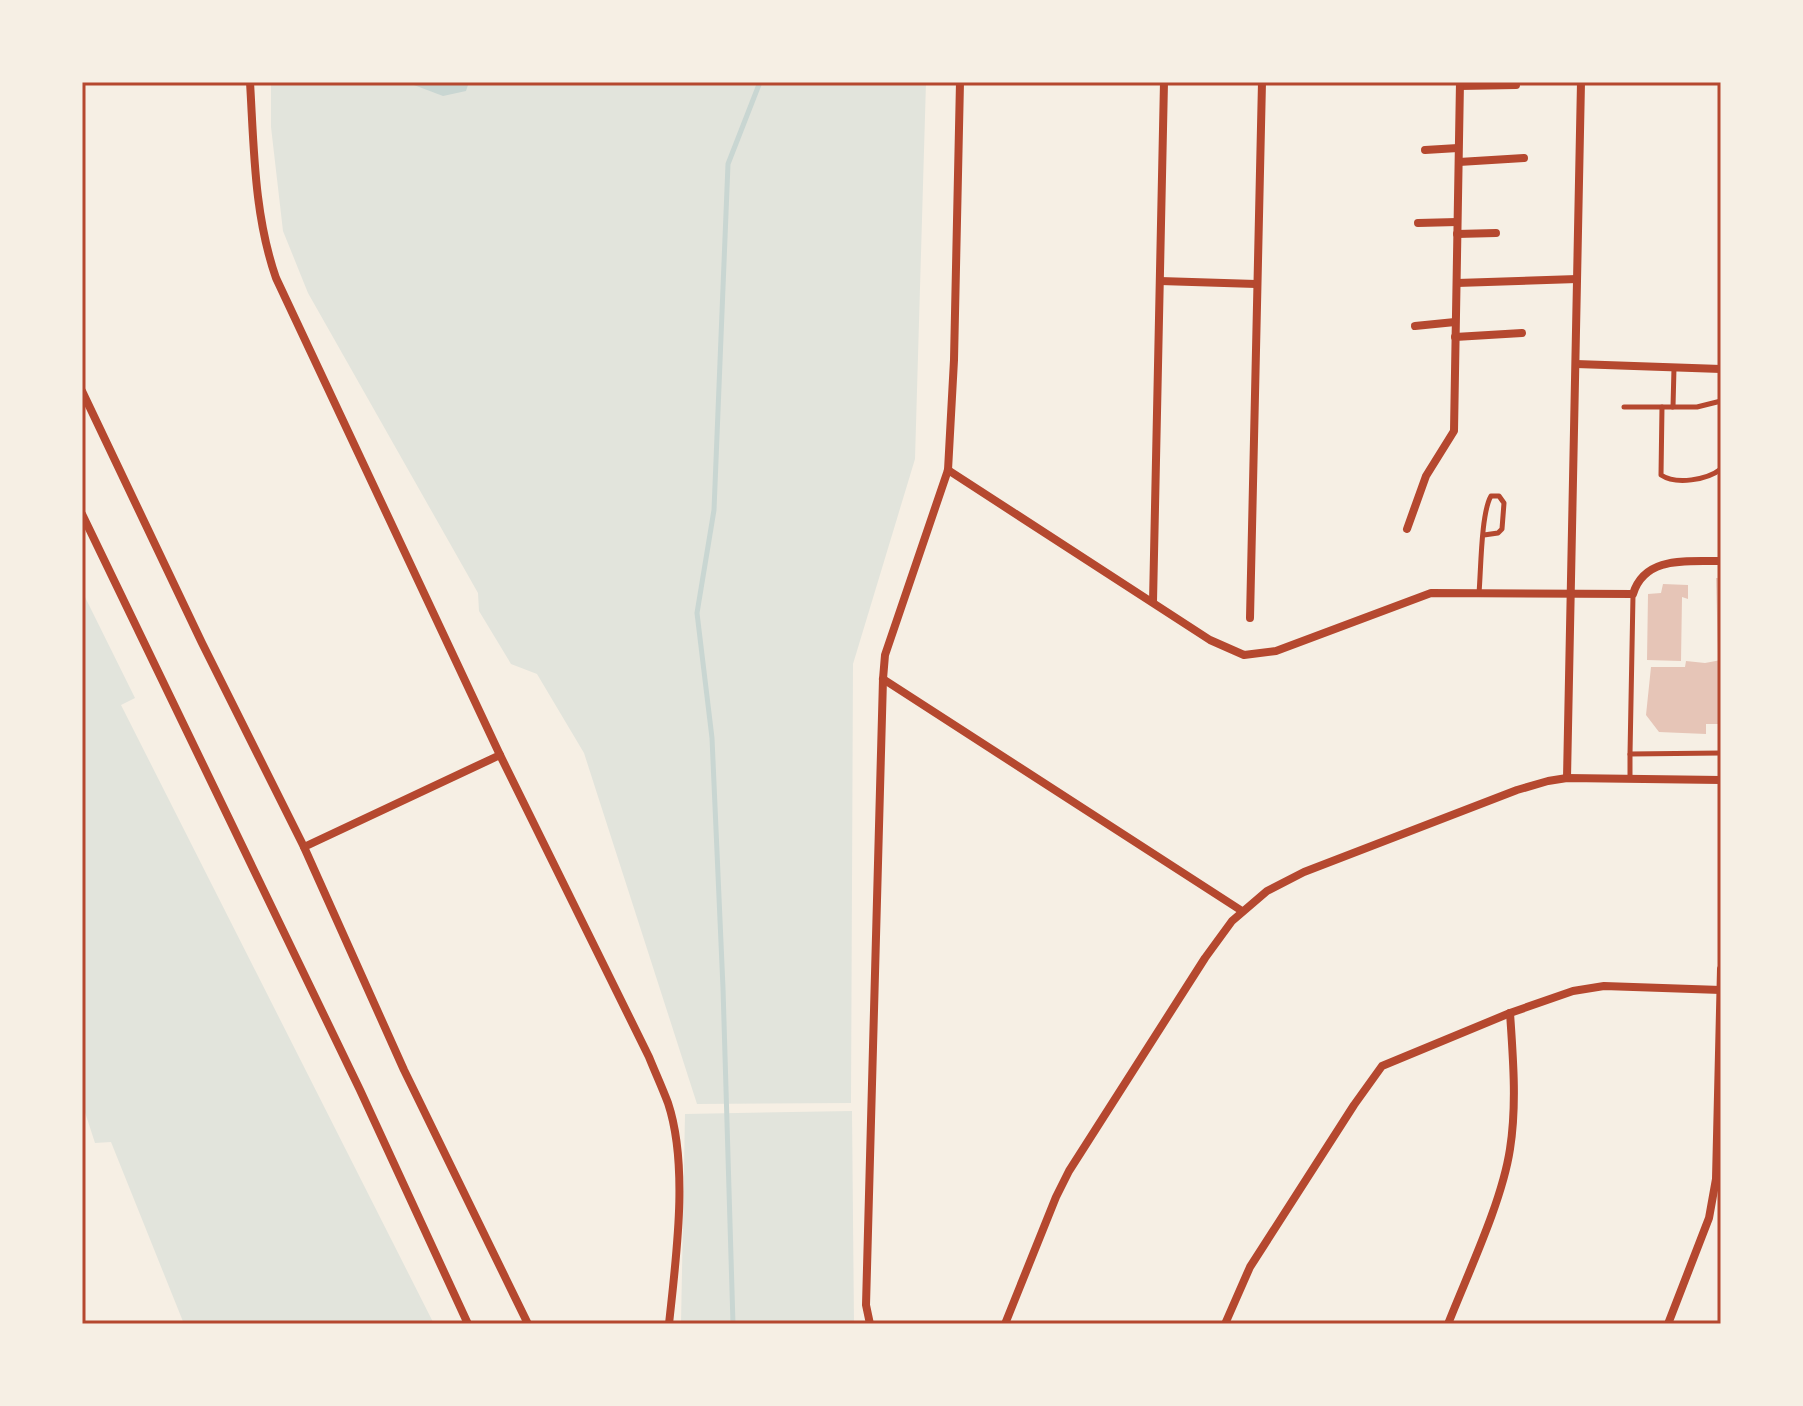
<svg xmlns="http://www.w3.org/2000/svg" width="1803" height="1406" viewBox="0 0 1803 1406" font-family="Jost,sans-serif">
<rect width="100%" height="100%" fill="#f6efe4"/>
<g fill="#e2e4dc">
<path d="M271,82H926L915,459L853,664L851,1103L697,1104L584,753L537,674L511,664L479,611L478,593L308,293L283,231L271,127Z"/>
<path d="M82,591L135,698L121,705L434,1324H184L111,1142L95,1143L82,1103Z"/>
<path d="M852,1111L854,1324H681L685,1114Z"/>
</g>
<path fill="#c9d6d2" d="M406,82H469L466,91L443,96Z"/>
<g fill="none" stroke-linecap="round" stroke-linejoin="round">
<path stroke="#c9d6d2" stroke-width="5" d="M733,1324L723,988L712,738L697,613L714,510L728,164L760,82"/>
</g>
<g fill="#e6c5b7">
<path d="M1716,578H1721V653H1718Z"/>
<path d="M1663,584L1688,585V599L1682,597L1681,661L1647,660L1648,594L1661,593Z"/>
<path d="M1721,660V724H1706V734L1659,732L1646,715L1651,667H1685L1686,661L1705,663Z"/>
</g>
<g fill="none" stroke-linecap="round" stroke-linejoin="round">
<g stroke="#b5482f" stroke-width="5">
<path d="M1624,407H1697L1721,401"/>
<path d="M1662,407L1661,475C1676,485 1707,480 1721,469"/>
<path d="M1673,407L1674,368"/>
<path d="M1479,593C1481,570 1481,513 1491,496H1499L1504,503L1502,529L1498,533L1484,535"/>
<path d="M1630,754L1633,595"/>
<path d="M1630,779V754L1721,753"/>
</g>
<g stroke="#b5482f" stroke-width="8">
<path d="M250,82C254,148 254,215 276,278L500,755L649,1057C655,1072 662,1087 668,1103C689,1166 676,1258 669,1324"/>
<path d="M1460,86L1516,85"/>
<path d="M1425,150L1458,148"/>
<path d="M1459,162L1524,158"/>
<path d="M1418,223L1457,222"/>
<path d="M1457,234L1496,233"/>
<path d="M1160,281L1256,284"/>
<path d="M1457,283L1577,279"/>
<path d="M1415,326L1455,322"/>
<path d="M1455,337L1522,333"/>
<path d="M1576,364L1721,369"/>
<path d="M82,391L202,643L304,847L404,1070L528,1324"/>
<path d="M948,470L1210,640L1244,655L1276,651L1431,593L1633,594C1645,555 1688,562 1721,561"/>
<path d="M82,514L360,1090L468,1324"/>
<path d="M1407,529L1426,476L1454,431L1460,82"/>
<path d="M1153,602L1164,82"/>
<path d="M1250,618L1262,82"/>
<path d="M883,679L1242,911"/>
<path d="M1567,778L1581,82"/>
<path d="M304,847L500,755"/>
<path d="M870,1324L866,1305L883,679L885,655L948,470L954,360L960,82"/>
<path d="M1005,1324L1056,1197L1069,1171L1205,958L1232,921L1267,891L1304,872L1517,790L1548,781L1567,778L1721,780"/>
<path d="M1225,1324L1250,1267L1354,1105L1382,1066L1510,1013L1573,991L1604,986L1721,990"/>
<path d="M1448,1324C1468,1273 1502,1202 1510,1149C1517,1105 1513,1057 1510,1013"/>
<path d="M1668,1324L1709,1218L1716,1179L1721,969"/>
</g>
</g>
<rect width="1803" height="1406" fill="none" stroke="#f6efe4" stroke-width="168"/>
<rect x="84" y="84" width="1635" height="1238" fill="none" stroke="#b5482f" stroke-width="3"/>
</svg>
